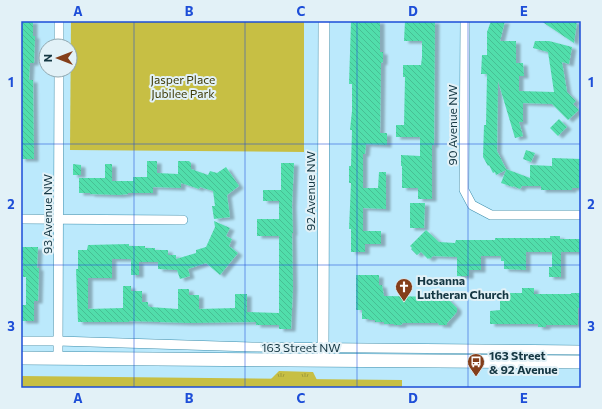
<svg xmlns="http://www.w3.org/2000/svg" width="602" height="409" viewBox="0 0 602 409" font-family="Commissioner,sans-serif">
<defs>
<pattern id="grass-tufts" width="24" height="20" patternUnits="userSpaceOnUse"><rect width="24" height="20" fill="#c7bf44"/><path d="M3 7l-1-3M5 7V3M7 7l1-3M15 17l-1-3M17 17v-4M19 17l1-3" fill="none" stroke="#a09c3a"/></pattern>
<pattern id="building-back-hatch" width="6" height="6" patternUnits="userSpaceOnUse"><rect width="6" height="6" fill="#51deab"/><path d="M-1 5l2 2M0 0l6 6M5-1l2 2" fill="none" stroke="#46bf94"/></pattern>
<filter id="shadow"><feDropShadow dx="4.5" dy="2.5" stdDeviation="1" flood-color="#0004"/></filter>
</defs>
<rect width="100%" height="100%" fill="#bbe9fc"/>
<path fill="url(#grass-tufts)" d="M279,371L313,372L320,386L309,388H271V379Z"/>
<g fill="#c7bf44">
<path d="M71,21H304V152L70,150Z"/>
<path d="M21,376L402,380V388H21Z"/>
</g>
<g fill="url(#building-back-hatch)" filter="url(#shadow)">
<path d="M21,21H33V36H35L34,63H30L29,80H33L34,159H21Z"/>
<path d="M351,21H380V52H383V62L381,63L380,133H387V145L366,144L365,154H363V188H378L379,172H386V209L363,208V231H381V244H365V252H351V229H349L351,183H349V166H351L352,130H350L352,111V84H349Z"/>
<path d="M405,21H435L434,145H432V199H418V188H402V166H401V155L420,156V137H396V125H404L405,77H403V65H421L422,57V41H404Z"/>
<path d="M491,21H505L500,41H516V63H523L524,76H519V91L554,92L548,52L533,48L535,41H549L572,47L569,64L562,62L567,92L576,101L573,104L579,110L568,120L552,104L523,103V122H519L523,136L515,138L498,81L497,151L506,169L530,178V165L552,166V158L581,159V188H572V190H541V186H522L520,189L513,186V187L501,183L506,170L496,175L495,172L493,173L489,165L488,166L483,157L484,125H486L487,74H481L482,55H487V32Z"/>
<path d="M541,21H577L574,43Z"/>
<path d="M559,119L567,127L558,136L550,128Z"/>
<path d="M526,150L535,153L531,162L523,159Z"/>
<path d="M147,161H157V173L178,174V161H189L191,163V169L208,175L210,171L217,173L226,167L239,186L227,195L230,217L214,219L212,206H215L213,191L200,187L199,189L181,183V188L153,187V193H128V194L119,195L90,194V193H79V178H105V164H112V181H133V177H147Z"/>
<path d="M281,163H294L292,205L293,233H292L293,287L291,329H279V325H256V322L189,323L129,321V322H78L76,269H78V250H87L88,245L129,244V246H145V248H155V250H168V255H176V259L196,253V250L206,247L215,227L214,221L230,228L226,236L232,239L229,246L238,253L220,275L206,263L188,269L190,276L180,279L177,270L158,269V262H139V275H131V259H112V278H88V309L123,308V286H131V291H142V302H148V306L150,307L178,309V289H189V295H199V309L235,308V294H247V312L279,313V236H257V219H279V201H263V190H281Z"/>
<path d="M73,164L81,165V175H73Z"/>
<path d="M410,203H425L424,228H410Z"/>
<path d="M426,230L439,242L455,243L456,240H495V238H550V236H560V239H581V252H561V277H549V267H552V252H526V270L504,269V261H501V256H481V270H469V276H457V257L433,256L430,259L429,258L428,259L421,252L417,255L411,249L412,248L410,246Z"/>
<path d="M21,247H38L37,268H39L38,301H34V321H22V320H21V305H26V277H23V260H21Z"/>
<path d="M356,275H379V285H382L384,296L446,297L457,308V312L447,323V325H439L438,323H403L401,325H394V324H384V322H375V320H369V319H362V310H356Z"/>
<path d="M522,288H534V294H571V293H581V308H578V325H546V327H538V324H490V311L500,310V293H522Z"/>
</g>
<g fill="none" stroke-linecap="round" stroke-linejoin="round">
<defs>
<g id="minor">
<path d="M465,21L464,190L472,205L491,215H581"/>
<path d="M59,46V21"/>
<path d="M21,219L183,220"/>
<path d="M21,341H58L252,347L581,350"/>
<path d="M58,358L59,70"/>
</g>
<path id="tertiary" d="M323,360L324,21"/>
<path id="secondary" d="M21,358L581,362"/>
</defs>
<use href="#minor" stroke="#3d8eac" stroke-width="10"/>
<use href="#tertiary" stroke="#3d8eac" stroke-width="12"/>
<use href="#secondary" stroke="#3d8eac" stroke-width="14"/>
<use href="#minor" stroke="#fff" stroke-width="9"/>
<use href="#tertiary" stroke="#fff" stroke-width="11"/>
<use href="#secondary" stroke="#fff" stroke-width="13"/>
</g>
<path fill="none" stroke="#1d4ed8" stroke-width="1" stroke-opacity="0.55" d="M134,21V388M245,21V388M357,21V388M468,21V388M21,144H581M21,265H581"/>
<defs>
<symbol id="church-pin" viewBox="-11 -11 22 30"><path d="M0 17L-7.5 6A9.5 9.5 0 1 1 7.5 6Z" fill="#843e1a" stroke="#e2f1f7"/><path d="M-1.2-6h2.4v3.5h3.3v2.4h-3.3V6h-2.4V-.1h-3.3v-2.4h3.3Z" fill="#fff"/></symbol>
<symbol id="bus-pin" viewBox="-11 -11 22 30"><path d="M0 17L-7.5 6A9.5 9.5 0 1 1 7.5 6Z" fill="#843e1a" stroke="#e2f1f7"/><path d="M-5-6H5V4H4V6H2V4H-2V6H-4V4H-5ZM-3.5-4V0h7V-4ZM-3.5 1.2v1.5H-2V1.2ZM2 1.2v1.5H3.5V1.2Z" fill="#fff"/></symbol>
</defs>
<g fill-rule="evenodd">
<use href="#church-pin" x="394" y="277" width="20" height="27"/>
<use href="#bus-pin" x="466" y="352" width="20" height="27"/>
</g>
<g text-anchor="middle" dominant-baseline="central" stroke-width="4" stroke-linejoin="round" paint-order="stroke">
<g font-size="12" fill="#3f3b07" stroke="#e2f1f7">
<text x="183" y="79">Jasper Place<tspan x="183" dy="14">Jubilee Park</tspan></text>
</g>
<g font-size="12" fill="#153743" stroke="#e2f1f7">
<text transform="translate(452 125) rotate(-90)">90 Avenue NW</text>
<text transform="translate(310 191) rotate(-90)">92 Avenue NW</text>
<text transform="translate(47 214) rotate(-90)">93 Avenue NW</text>
<text x="301" y="347">163 Street NW</text>
</g>
<g font-size="12" font-weight="bold" fill="#153743" stroke="#e2f1f7" text-anchor="start">
<text x="417" y="280">Hosanna<tspan x="417" dy="14">Lutheran Church</tspan></text>
<text x="489" y="355">163 Street<tspan x="489" dy="14">&amp; 92 Avenue</tspan></text>
</g>
</g>
<rect width="602" height="409" fill="none" stroke="#e2f1f7" stroke-width="44"/>
<g transform="translate(58 58) rotate(270)"><circle r="19" fill="#e2f1f7" stroke="#90a7af"/>
<path d="M0-3L7 15L0 10L-7 15Z" fill="#843e1a"/>
<text y="-6" font-size="11" font-weight="bold" text-anchor="middle" fill="#153743">N</text>
</g>
<rect x="22" y="22" width="558" height="365" fill="none" stroke="#1d4ed8" stroke-width="1.5"/>
<g font-size="13" text-anchor="middle" font-weight="bold" fill="#1d4ed8">
<text x="78" y="16">A</text>
<text x="189" y="16">B</text>
<text x="301" y="16">C</text>
<text x="413" y="16">D</text>
<text x="524" y="16">E</text>
<text x="11" y="87">1</text>
<text x="591" y="87">1</text>
<text x="11" y="209">2</text>
<text x="591" y="209">2</text>
<text x="11" y="331">3</text>
<text x="591" y="331">3</text>
<text x="78" y="403">A</text>
<text x="189" y="403">B</text>
<text x="301" y="403">C</text>
<text x="413" y="403">D</text>
<text x="524" y="403">E</text>
</g>
</svg>
